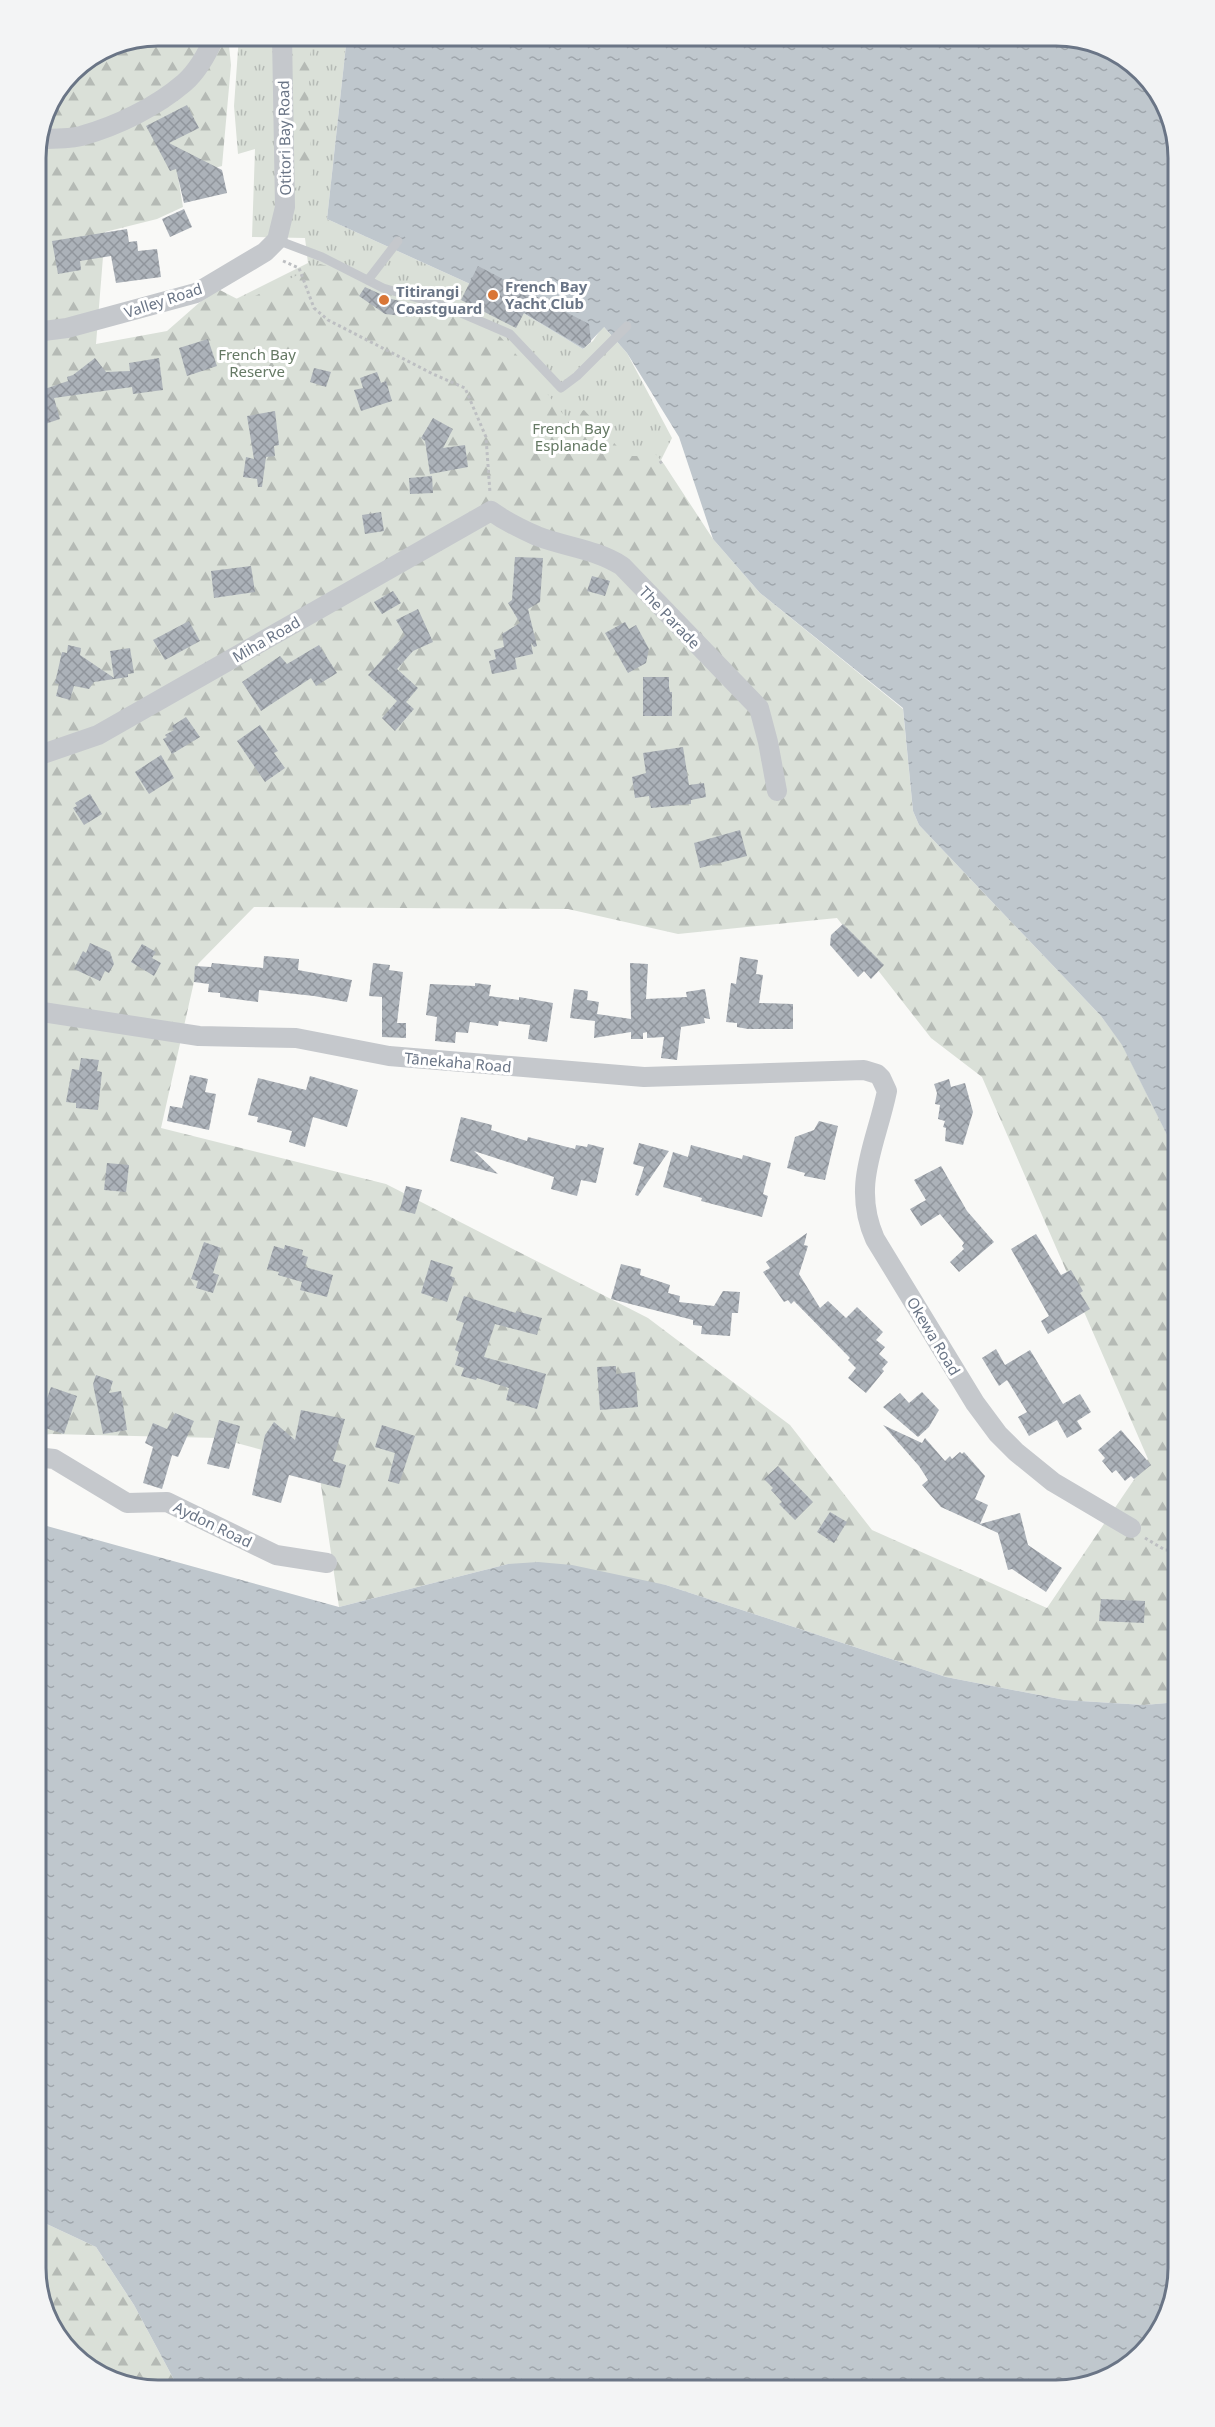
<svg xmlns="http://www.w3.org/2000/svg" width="1215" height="2427" viewBox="0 0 1215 2427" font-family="'Noto Sans',sans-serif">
<defs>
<pattern id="grass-tufts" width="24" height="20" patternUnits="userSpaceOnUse" patternTransform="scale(1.5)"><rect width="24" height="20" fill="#dae0d8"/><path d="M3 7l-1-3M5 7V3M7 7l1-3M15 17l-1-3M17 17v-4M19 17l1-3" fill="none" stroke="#b5bab5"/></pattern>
<pattern id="forest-firs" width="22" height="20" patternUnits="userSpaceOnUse" patternTransform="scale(1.5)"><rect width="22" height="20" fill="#dae0d8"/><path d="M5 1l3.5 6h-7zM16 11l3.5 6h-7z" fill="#b5bab5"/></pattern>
<pattern id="water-ripples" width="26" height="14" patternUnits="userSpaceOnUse" patternTransform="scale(1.5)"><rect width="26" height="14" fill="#bfc7cd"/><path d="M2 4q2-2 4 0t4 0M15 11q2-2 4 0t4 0" fill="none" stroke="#9fa6ac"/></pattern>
<pattern id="building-cross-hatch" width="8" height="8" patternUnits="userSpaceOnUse" patternTransform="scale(1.5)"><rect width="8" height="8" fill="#acb2b9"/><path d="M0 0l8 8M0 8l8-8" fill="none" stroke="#90959c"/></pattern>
</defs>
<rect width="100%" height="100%" fill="#f9f9f7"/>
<path fill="url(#grass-tufts)" d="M239,36H347L327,219L490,293L583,349L593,341L603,326L627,353L672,438L652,478L220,307L308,263L305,238L252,237L255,149L238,154L234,106Z"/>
<g fill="url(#forest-firs)" fill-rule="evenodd">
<path d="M159,36H228L231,65L222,166L178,177L183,207L157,219L105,232L96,344L167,331L216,288L243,302L320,264L435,295L479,313L522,361L566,418L584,410L626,456H642L651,449L664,464L713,539L760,593L903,709L913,811L919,825L1101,1016L1122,1044L1179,1159V1702L1144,1705L1065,1700L946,1677L666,1585L508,1564L339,1607L318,1465L218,1438L51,1434L36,1436V151L49,105L72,72L112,45ZM254,907L568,909L678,934L837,918L931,1038L982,1077L1148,1459L1047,1608L872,1530L790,1425L648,1318L386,1184L161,1128L198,964Z"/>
<path d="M288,36H311L308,111L313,174L286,195Z"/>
<path d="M36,2219L96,2247L134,2305L180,2391H151L84,2366L45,2315L36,2268Z"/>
</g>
<g fill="url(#water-ripples)">
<path d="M347,36H1065L1131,61L1170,112L1179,159V1159L1122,1045L1101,1016L919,825L913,811L903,708L760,593L713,539L679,437L627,353L604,327L583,349L490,293L327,219Z"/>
<path d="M36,1523L339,1607L508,1564L538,1562L572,1565L666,1585L946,1677L1065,1700L1144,1705L1179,1702V2269L1158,2337L1103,2382L1056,2391H180L134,2305L96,2247L36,2219Z"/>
</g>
<g fill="url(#building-cross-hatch)">
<path d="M187,105L199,128L169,143L222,170L227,193L184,203L176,169L170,171L146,126Z"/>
<path d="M184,209L192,227L170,237L162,219Z"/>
<path d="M127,229L129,242L137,241L138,251L157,249L161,277L116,283L111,256L80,261L81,270L58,274L52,241Z"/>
<path d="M478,266L589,324L591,342L584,348L524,313L516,328L461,300Z"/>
<path d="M365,287L391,299L414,304L412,317L385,314L359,296Z"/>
<path d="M208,339L217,366L187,376L179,348Z"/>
<path d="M95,358L106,372L130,371L129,363L159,358L163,390L133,394L132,387L54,398L60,419L36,427V392L68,381L67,377L73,375Z"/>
<path d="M314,368L331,372L326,387L310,382Z"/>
<path d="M377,372L381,383L386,381L392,401L361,411L354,390L363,388L360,378Z"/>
<path d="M275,411L279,445L274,446L275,456L266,457L262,487H258L257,479L243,477L246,457L254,459L247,416Z"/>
<path d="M433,418L453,429L443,448L465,445L468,467L430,474L425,441L421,438Z"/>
<path d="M432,476L433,493L410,494L409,478Z"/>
<path d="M381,512L384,531L365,534L362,515Z"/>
<path d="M515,557L543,558L540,602L528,609L537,646L534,647L531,643L533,654L515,658L517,669L492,674L489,661L496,659L494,650L504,647L502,634L520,623L508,603L512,600Z"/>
<path d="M251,566L255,592L214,598L211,571Z"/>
<path d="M592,576L610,581L605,596L587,591Z"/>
<path d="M393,591L401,603L382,614L374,602Z"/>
<path d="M418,609L433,642L413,651L397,669L418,688L406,702L414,709L395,731L382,718L397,701L368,675L405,635L396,620Z"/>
<path d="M189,621L200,641L165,660L153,640Z"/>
<path d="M625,622L629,629L636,625L649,649L646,663L628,673L605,633Z"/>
<path d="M68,645L81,648L80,655L114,678L110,651L130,648L134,673L128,674V677L94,682L89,689L74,686L70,700L56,696L59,684L55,683L62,652L67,653Z"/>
<path d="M319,645L337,673L316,686L311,678L261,711L242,682L280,656L287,664Z"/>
<path d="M643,677H669V687L670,692H672V716H643Z"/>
<path d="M186,717L200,737L172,754L163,739L167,737L165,735L174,730L172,726Z"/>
<path d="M260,725L278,751L274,753L285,768L265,782L237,741Z"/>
<path d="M683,747L689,785L704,783L706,797L691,800V804L651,808L649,796L635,798L632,777L646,773L643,753Z"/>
<path d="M161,755L174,778L149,794L135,772Z"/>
<path d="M90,794L102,814L84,825L73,808L77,806L75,803Z"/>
<path d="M740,830L747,856L700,868L694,843Z"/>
<path d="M843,924L884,965L871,979L864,971L858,977L830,945L831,935Z"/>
<path d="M90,943L110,952L114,964L109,973L105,971L100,981L74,969L83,951L86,953Z"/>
<path d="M142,944L156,952L152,958L161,963L154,976L131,962Z"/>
<path d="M264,956L299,959L298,970L352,980L347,1002L314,996L259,990L258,1002L220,997V993L208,992L209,984L194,982L195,966L211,967L212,963L263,968Z"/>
<path d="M740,957L758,960L756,974L763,975L759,1003L793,1004V1029H748L737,1027V1023L726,1022L731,983L736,984Z"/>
<path d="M373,963L390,965L389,970L403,972L397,1023H406V1038L382,1037V997L369,996Z"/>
<path d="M630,963L648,964L646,999L687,997L686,992L705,989L710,1019L704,1018L705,1023L681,1027L677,1060L661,1058L664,1037L647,1038V1032L643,1033V1039H631V1032L594,1038L595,1021L570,1018L574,989L588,991L587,1000L599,1002L597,1014L631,1019Z"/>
<path d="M475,983L491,985L489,996L519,1000V997L553,1003L547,1042L528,1039L530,1025L499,1021L498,1026L470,1022L468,1033L456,1032L455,1043L435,1041L437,1017L426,1015L430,984L475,986Z"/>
<path d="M81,1058L99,1060L97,1071L102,1072L98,1110L76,1108V1103L66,1102L72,1069L79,1070Z"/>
<path d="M190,1075L208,1079L205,1092L216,1094L209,1130L167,1121L170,1106L182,1108Z"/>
<path d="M310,1076L358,1090L347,1127L313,1117L305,1147L289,1142L292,1131L257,1122L258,1117L248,1115L258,1078L306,1090Z"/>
<path d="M949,1079L951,1087L965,1083L973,1112L963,1145L945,1141L946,1128L943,1127L945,1121L938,1119L940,1105L935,1104L937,1093L934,1084Z"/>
<path d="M461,1117L492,1125L491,1130L527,1141L528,1137L575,1149L576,1145L587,1147L588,1144L604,1148L596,1183L581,1180L577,1196L551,1189L554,1177L474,1151L498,1174L450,1161Z"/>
<path d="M819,1121L838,1126L825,1180L804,1176L805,1173L787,1168L795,1137L814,1130Z"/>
<path d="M639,1143L669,1151L638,1196L635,1195L644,1167L633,1164Z"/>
<path d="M691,1145L742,1159L743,1155L771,1163L763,1194L768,1196L762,1217L701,1201L702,1198L663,1187L673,1152L688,1157Z"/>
<path d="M107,1163L129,1165L126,1192L104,1190Z"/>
<path d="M941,1166L967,1211L994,1242L959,1272L950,1262L964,1249L962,1246L964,1243L940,1214L921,1226L910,1209L926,1200L914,1180Z"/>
<path d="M406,1186L422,1190L415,1214L400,1210Z"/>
<path d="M807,1233L804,1245L808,1246L799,1274L820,1308L828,1301L846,1318L857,1307L883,1332L876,1340L885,1347L879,1354L888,1362L882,1369L884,1371L866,1393L848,1378L856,1368L848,1360L850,1358L794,1301L791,1304L788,1300L784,1302L763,1272L770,1268L766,1262Z"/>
<path d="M1036,1234L1061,1275L1071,1270L1083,1291L1080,1293L1090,1309L1048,1334L1041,1321L1049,1316L1011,1249Z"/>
<path d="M204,1242L221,1248L213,1273L219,1275L213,1293L196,1288L198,1281L191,1279Z"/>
<path d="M285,1245L303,1250L302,1255L308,1257L305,1267L333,1275L327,1297L300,1290L302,1282L278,1275L279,1272L267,1269L274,1246L284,1249Z"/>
<path d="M431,1260L453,1267L450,1276L455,1278L447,1302L421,1293Z"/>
<path d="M621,1264L641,1269L640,1275L670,1285L668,1293L680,1296L679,1302L714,1306L723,1291L740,1292L738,1313H732L730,1336L701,1334L702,1326L693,1325V1320L611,1299Z"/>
<path d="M464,1296L516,1313V1311L542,1318L537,1335L495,1324L484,1357L546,1374L537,1409L506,1400L509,1388L477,1378L476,1380L461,1376L464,1368L455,1365L459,1352L455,1350L464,1323L456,1320Z"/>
<path d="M996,1349L1005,1365L1030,1350L1063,1404L1080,1394L1091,1412L1077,1421L1082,1429L1067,1438L1057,1420L1029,1436L1018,1417L1027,1412L1007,1380L999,1386L982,1358Z"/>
<path d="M616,1366V1374L635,1372L638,1407L600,1410L597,1367Z"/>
<path d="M96,1375L113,1381L109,1393L121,1391L127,1430L103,1434L93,1384Z"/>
<path d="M51,1387L77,1396L64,1434L42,1427L44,1422L39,1421Z"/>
<path d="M922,1392L939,1410L929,1427L918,1437L883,1407L900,1393L909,1403Z"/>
<path d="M301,1410L345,1419L333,1461L346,1465L340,1488L289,1475L281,1503L252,1495L265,1435L274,1422L295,1440Z"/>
<path d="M175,1413L194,1421L178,1457L172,1455L162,1489L143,1483L153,1447L145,1443L153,1423L167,1429Z"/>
<path d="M219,1420L240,1426L229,1469L207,1464Z"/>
<path d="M382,1425L415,1436L399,1484L388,1481L395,1453L375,1447Z"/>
<path d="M883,1425L922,1443L925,1438L945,1461L950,1456L952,1459L960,1452L962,1454L964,1452L985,1476L975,1499L988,1505L980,1524L1020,1513L1028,1545L1062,1568L1046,1592L1012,1569L1008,1570L998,1533L941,1507L922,1485L928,1480L919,1466Z"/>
<path d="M1121,1430L1151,1465L1134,1479L1131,1476L1125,1481L1116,1470L1112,1473L1102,1461L1105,1458L1098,1450Z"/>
<path d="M778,1466L813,1502L795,1520L779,1504L782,1502L771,1490L773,1488L764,1479Z"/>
<path d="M830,1512L847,1522L834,1543L817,1532Z"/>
<path d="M1101,1599L1145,1601L1144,1623L1099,1621Z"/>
</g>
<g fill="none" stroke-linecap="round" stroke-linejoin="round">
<g stroke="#bdbfc2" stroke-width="3" stroke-dasharray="3 3" stroke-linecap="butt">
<path d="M283,261L299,268L314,308L328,320L433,374L465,388L486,437L490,493"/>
<path d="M660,461L662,464"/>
<path d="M36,1088L43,1085L36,1078"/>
<path d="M1145,1538L1165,1550H1174L1179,1556"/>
</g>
<g stroke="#c5c8cc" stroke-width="9">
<path d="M277,240L322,257L383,288L445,306L510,334L561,388L577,376L627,326"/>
<path d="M368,280L398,241"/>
</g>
<g stroke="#c5c8cc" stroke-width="20">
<path d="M39,139C53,139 68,139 81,136C117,126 156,107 184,83C198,71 208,52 215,36"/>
<path d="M36,332L67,328L196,293L265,252L277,240L285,207L282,36"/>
<path d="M37,756L98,735L491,511C505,521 521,529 537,536C565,547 596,549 622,566L759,708L768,742L777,791"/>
<path d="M36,1011L199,1036L296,1038L389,1056L644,1077L864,1070L877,1074L881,1078L887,1091C876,1145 851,1185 875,1239L975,1403L998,1434L1016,1452L1053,1482L1131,1528"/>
<path d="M36,1457L54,1459L127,1503L167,1502L276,1555L327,1563"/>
</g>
</g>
<g fill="#d97637" stroke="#fff" stroke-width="2">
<circle cx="493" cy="295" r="6"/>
<circle cx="384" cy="300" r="6"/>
</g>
<g text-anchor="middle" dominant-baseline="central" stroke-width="6" stroke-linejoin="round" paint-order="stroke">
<g font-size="15" fill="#6a7586" stroke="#fff">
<text transform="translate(284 138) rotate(-91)">Otitori Bay Road</text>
<text transform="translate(163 300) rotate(-18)">Valley Road</text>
<text transform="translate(670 617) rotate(46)">The Parade</text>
<text transform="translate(266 639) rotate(-30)">Miha Road</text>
<text transform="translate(458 1062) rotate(5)">Tānekaha Road</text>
<text transform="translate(934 1336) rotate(59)">Okewa Road</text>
<text transform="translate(213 1524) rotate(26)">Aydon Road</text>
</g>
<g font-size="15" font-weight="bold" fill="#6a7586" stroke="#fff" text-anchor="start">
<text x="505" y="286">French Bay<tspan x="505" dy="17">Yacht Club</tspan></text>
<text x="396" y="291">Titirangi<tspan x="396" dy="17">Coastguard</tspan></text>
</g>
<g font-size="15" fill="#657964" stroke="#fff">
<text x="257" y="354">French Bay<tspan x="257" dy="17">Reserve</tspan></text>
<text x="571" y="428">French Bay<tspan x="571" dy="17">Esplanade</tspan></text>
</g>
</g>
<path d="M0 0H1215V2427H0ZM158 46H1056A112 112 0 0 1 1168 158V2268A112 112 0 0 1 1056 2380H158A112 112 0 0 1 46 2268V158A112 112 0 0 1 158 46Z" fill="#f3f4f5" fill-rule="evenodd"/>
<path fill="none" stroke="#6a7586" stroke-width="3" d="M158 46H1056A112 112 0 0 1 1168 158V2268A112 112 0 0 1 1056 2380H158A112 112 0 0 1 46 2268V158A112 112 0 0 1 158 46Z"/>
</svg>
